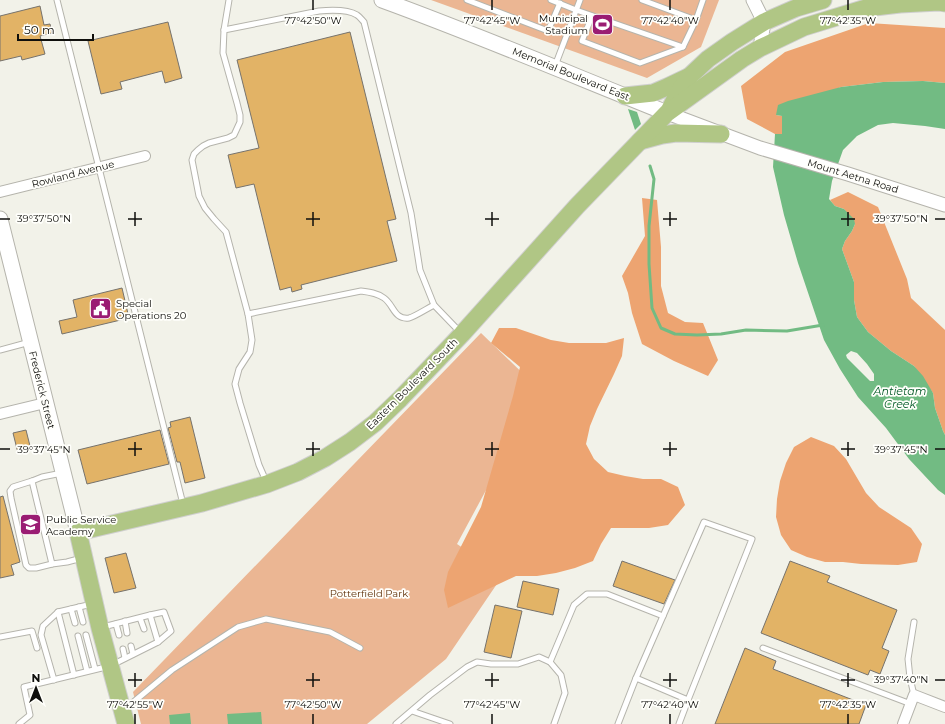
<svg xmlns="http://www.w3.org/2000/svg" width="945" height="724" viewBox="0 0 945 724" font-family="Montserrat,sans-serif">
<rect width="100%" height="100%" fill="#f2f2e9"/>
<g fill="#ebb693">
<path d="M431,0H719L701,47L647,78Z"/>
<path d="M481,333L540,390L457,544L503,575L446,659L367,724H141L133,692Z"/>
</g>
<g fill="#eda471">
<path d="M869,23L945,28V83L923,81L883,82L841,87L776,115L782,116V134H775L747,119L741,86L785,52Z"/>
<path d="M848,192L878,207L907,279L911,298L945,330V435L943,431L935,408L933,393L914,366L891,351L868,332L857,317L854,300V282L842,249L845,241L852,231L855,224L844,209L835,206L830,200Z"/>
<path d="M642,198L657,200L661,247V286L668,313L685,322L703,323L718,360L708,376L674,361L642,344L632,313L628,293L622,276L645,236Z"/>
<path d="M499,328H516L551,340L569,343H606L624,338L622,356L614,374L597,409L590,426L586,444L594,459L608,472L625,476L643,479H661L678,487L685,505L668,525L649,528H611L601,544L593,561L575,568L556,573L537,576H516L448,608L444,590L448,572L481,507L513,396L520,367L491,343Z"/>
<path d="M811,437L834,446L846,459L866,493L879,507L911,528L922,544L917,562L898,565L861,564L843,562H825L807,557L791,550L781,535L776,517L777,499L780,481L786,463L794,447Z"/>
</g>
<g fill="#72bb83" fill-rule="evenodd">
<path d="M923,81L945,83V129L925,126L893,123L878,125L857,136L843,150L832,181L829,199L835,206L844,209L854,219L855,224L852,231L845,241L842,249L854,282V300L857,317L868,332L891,351L914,366L923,376L933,393L935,408L943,431L945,435V495L938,490L909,459L886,428L858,397L840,369L824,340L798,263L784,215L773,167L775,134H782V116L776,115L778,105L788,101L841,87L883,82ZM851,351L857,353L867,364L874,374V381H870L847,358L846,355Z"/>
<path d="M628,109L637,112L641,124L635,130Z"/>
<path d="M261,712L262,724H228L227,714Z"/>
<path d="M190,713L191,724H170L169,715Z"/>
</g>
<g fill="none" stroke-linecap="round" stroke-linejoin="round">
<path stroke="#72bb83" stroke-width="3" d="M650,166L654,179L649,226V264L652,308L661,328L675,334L697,335L721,334L746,330L787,331L823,325"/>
</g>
<g fill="#e2b366" stroke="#76726c">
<path d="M40,6L44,25L50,24L52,33L40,36L45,54L22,60L21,56L0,61V16Z"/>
<path d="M168,22L182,78L165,83L162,71L120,82L122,89L101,94L88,41Z"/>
<path d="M350,32L396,219L387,221L397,261L301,285L302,289L292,292L291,287L280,290L254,184L236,188L228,155L259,148L237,60Z"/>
<path d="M122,288L129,318L62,334L59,321L77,317L73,300Z"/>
<path d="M190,417L205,478L185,483L180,462H177L168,428L171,427L170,422Z"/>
<path d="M26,430L31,450L18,453L13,433Z"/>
<path d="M160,430L169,464L87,484L78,450Z"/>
<path d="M3,496L20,562L11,565L14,575L0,578V497Z"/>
<path d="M126,553L136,588L114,593L105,558Z"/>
<path d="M622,561L675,580L664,604L613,586Z"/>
<path d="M790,561L830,576L827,582L897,610L882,648L889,651L880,674L870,670L868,675L761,633Z"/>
<path d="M523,581L559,589L553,615L517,607Z"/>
<path d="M495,605L522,611L511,658L484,652Z"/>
<path d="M745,648L776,661L773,669L866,705L859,724H715Z"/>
</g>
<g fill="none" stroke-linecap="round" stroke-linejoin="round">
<defs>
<g id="service">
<path d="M57,0L183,504"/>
<path d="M229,0L224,30L223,53L237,103L240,115V122L234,135L228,138L209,143L203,146L198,150L194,154L192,160L199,196L205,208L214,219L226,232L248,314L252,340L250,352L239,369L235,384L240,403L259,465L266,481"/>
<path d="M467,0L548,31L560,3"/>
<path d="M551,0L576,10L683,47"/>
<path d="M642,0L696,20"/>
<path d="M592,16L582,41L640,63L683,47L696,20L703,0"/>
<path d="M224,30L319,11C330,10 347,9 357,15C360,17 362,20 364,22L411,213L420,270L434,305L460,332"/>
<path d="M555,66L580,0"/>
<path d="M248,314L361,291C369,292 377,293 384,298C394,305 394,320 409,318C414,317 428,308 434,305"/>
<path d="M0,350L30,342"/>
<path d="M62,473L42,477L32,481L13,487L10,491L11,498L26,565L29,568H36L52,564L67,562L82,558"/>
<path d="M32,481L52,564"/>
<path d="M79,607L83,622"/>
<path d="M71,609L75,623"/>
<path d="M150,615L158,642"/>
<path d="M140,618L144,629"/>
<path d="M125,621L127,633"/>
<path d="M116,624L119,635"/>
<path d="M86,635L95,669"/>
<path d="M78,636L87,671"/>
<path d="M0,637L32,631L37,648"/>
<path d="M131,646L133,654"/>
<path d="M763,648L911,704"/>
<path d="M123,649L125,658"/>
<path d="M550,662L574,605L587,594H607L663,616"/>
<path d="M74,675L58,612L92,604"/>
<path d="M636,678L704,522L752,539L688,700"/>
<path d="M54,680L41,635L43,626L58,612"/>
<path d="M914,695L910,678L908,659L914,622"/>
<path d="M125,709L172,670L238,627L266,619L330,632L360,648"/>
<path d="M412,711L450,724"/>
<path d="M19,724L30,715L24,687L110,666L158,642L171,631L164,612L150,615L103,627"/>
<path d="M396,724L430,695L467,667L477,662L491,664H518L539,657L550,662L561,675L565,693L554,724"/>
<path d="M618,724L636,678L688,700L679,724"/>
</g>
<g id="minor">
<path d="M0,192L145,156"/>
<path d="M0,414L45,403"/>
<path d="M903,724L914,695L945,707"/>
</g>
<g id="tertiary">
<path d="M753,0L764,22L760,48"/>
<path d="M667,113L760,148L848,174L945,205"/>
</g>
<g id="secondary">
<path d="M382,0C478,35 572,75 667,113"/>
<path d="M0,219L78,532"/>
</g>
<g id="primary">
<path d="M625,96L653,93L667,87L688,77"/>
<path d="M670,109L679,91L691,75L708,59L732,42L764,22L796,8L823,0"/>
<path d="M640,141L662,135L676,133L721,134"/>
<path d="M126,724L100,628L78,532L202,503L267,484L298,472L325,458L350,442L375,423L400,399L462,334L577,206L667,113L685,100L742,59L760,48L804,27L866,8L900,4L939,2L945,3"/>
</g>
</defs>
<use href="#service" stroke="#b5b4ac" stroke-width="7"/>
<use href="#minor" stroke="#b5b4ac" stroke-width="12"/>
<use href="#tertiary" stroke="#b5b4ac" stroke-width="15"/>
<use href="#secondary" stroke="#b5b4ac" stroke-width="17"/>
<use href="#primary" stroke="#cfcfce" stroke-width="19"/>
<use href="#service" stroke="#fff" stroke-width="5"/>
<use href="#minor" stroke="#fff" stroke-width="10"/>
<use href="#tertiary" stroke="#fff" stroke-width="13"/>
<use href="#secondary" stroke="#fff" stroke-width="15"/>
<use href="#primary" stroke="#b0c685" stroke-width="17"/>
</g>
<path fill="none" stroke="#0f0f0c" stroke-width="1.5" d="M313,0V10M492,0V10M670,0V10M848,0V10M135,212V226M313,212V226M492,212V226M670,212V226M848,212V226M0,219H10M128,219H142M306,219H320M485,219H499M663,219H677M841,219H855M935,219H945M135,442V456M313,442V456M492,442V456M670,442V456M848,442V456M0,449H10M128,449H142M306,449H320M485,449H499M663,449H677M841,449H855M935,449H945M135,673V687M313,673V687M492,673V687M670,673V687M848,673V687M128,680H142M306,680H320M485,680H499M663,680H677M841,680H855M935,680H945M135,714V724M313,714V724M492,714V724M670,714V724M848,714V724"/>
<defs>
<symbol id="stadium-square" viewBox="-11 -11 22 22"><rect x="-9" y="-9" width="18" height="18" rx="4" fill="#9a1c73" stroke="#fffffb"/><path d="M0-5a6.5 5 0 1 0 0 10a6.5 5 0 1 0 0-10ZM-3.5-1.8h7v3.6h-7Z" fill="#fff"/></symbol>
<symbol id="civic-square" viewBox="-11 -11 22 22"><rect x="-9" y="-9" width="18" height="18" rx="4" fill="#9a1c73" stroke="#fffffb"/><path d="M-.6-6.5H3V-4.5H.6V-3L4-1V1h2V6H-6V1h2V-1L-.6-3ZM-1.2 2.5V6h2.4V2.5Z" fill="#fff"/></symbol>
<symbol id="school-square" viewBox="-11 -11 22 22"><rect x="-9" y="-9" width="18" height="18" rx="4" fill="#9a1c73" stroke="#fffffb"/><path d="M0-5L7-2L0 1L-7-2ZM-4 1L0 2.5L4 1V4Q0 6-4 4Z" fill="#fff"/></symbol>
</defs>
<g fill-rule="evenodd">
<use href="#stadium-square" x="590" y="12" width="25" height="25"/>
<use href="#civic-square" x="88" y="296" width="25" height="25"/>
<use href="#school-square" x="18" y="512" width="25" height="25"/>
</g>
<g text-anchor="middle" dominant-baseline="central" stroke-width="3.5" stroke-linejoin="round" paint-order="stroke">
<g font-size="10" fill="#0f0f0c" stroke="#fffffb" text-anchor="start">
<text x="588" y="18" text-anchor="end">Municipal<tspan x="588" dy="12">Stadium</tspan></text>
<text x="116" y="303">Special<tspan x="116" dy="12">Operations 20</tspan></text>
<text x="46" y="519">Public Service<tspan x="46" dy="12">Academy</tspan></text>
</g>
<g font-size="10" fill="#0f0f0c" stroke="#fffffb">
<text transform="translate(571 74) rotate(22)">Memorial Boulevard East</text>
<text transform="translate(73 174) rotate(-14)">Rowland Avenue</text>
<text transform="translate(853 176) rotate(17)">Mount Aetna Road</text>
<text transform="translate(412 384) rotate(-45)">Eastern Boulevard South</text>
<text transform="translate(42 390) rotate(76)">Frederick Street</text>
</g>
<g font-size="10" fill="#603109" stroke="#fffffb">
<text x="369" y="593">Potterfield Park</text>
</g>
<g font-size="11" font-style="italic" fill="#005825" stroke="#fffffb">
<text x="900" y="391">Antietam<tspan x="900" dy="13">Creek</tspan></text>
</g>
</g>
<g font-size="10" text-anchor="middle" fill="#0f0f0c" stroke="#fffffb" stroke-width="3.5" stroke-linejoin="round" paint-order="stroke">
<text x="313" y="24">77°42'50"W</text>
<text x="492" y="24">77°42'45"W</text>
<text x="670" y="24">77°42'40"W</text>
<text x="848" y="24">77°42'35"W</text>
<text x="44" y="222">39°37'50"N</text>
<text x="901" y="222">39°37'50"N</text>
<text x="44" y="453">39°37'45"N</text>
<text x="901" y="453">39°37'45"N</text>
<text x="901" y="683">39°37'40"N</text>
<text x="135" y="708">77°42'55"W</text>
<text x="313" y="708">77°42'50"W</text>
<text x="492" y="708">77°42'45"W</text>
<text x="670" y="708">77°42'40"W</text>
<text x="848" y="708">77°42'35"W</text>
</g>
<g transform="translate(36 688)" stroke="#fffffb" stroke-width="3" paint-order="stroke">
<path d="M0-3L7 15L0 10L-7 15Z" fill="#0f0f0c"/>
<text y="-6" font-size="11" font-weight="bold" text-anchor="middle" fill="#0f0f0c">N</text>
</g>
<path d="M18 34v6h75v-6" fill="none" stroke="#0f0f0c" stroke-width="2"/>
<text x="24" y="34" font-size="12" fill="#0f0f0c" stroke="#fffffb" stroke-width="3" paint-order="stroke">50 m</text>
</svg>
